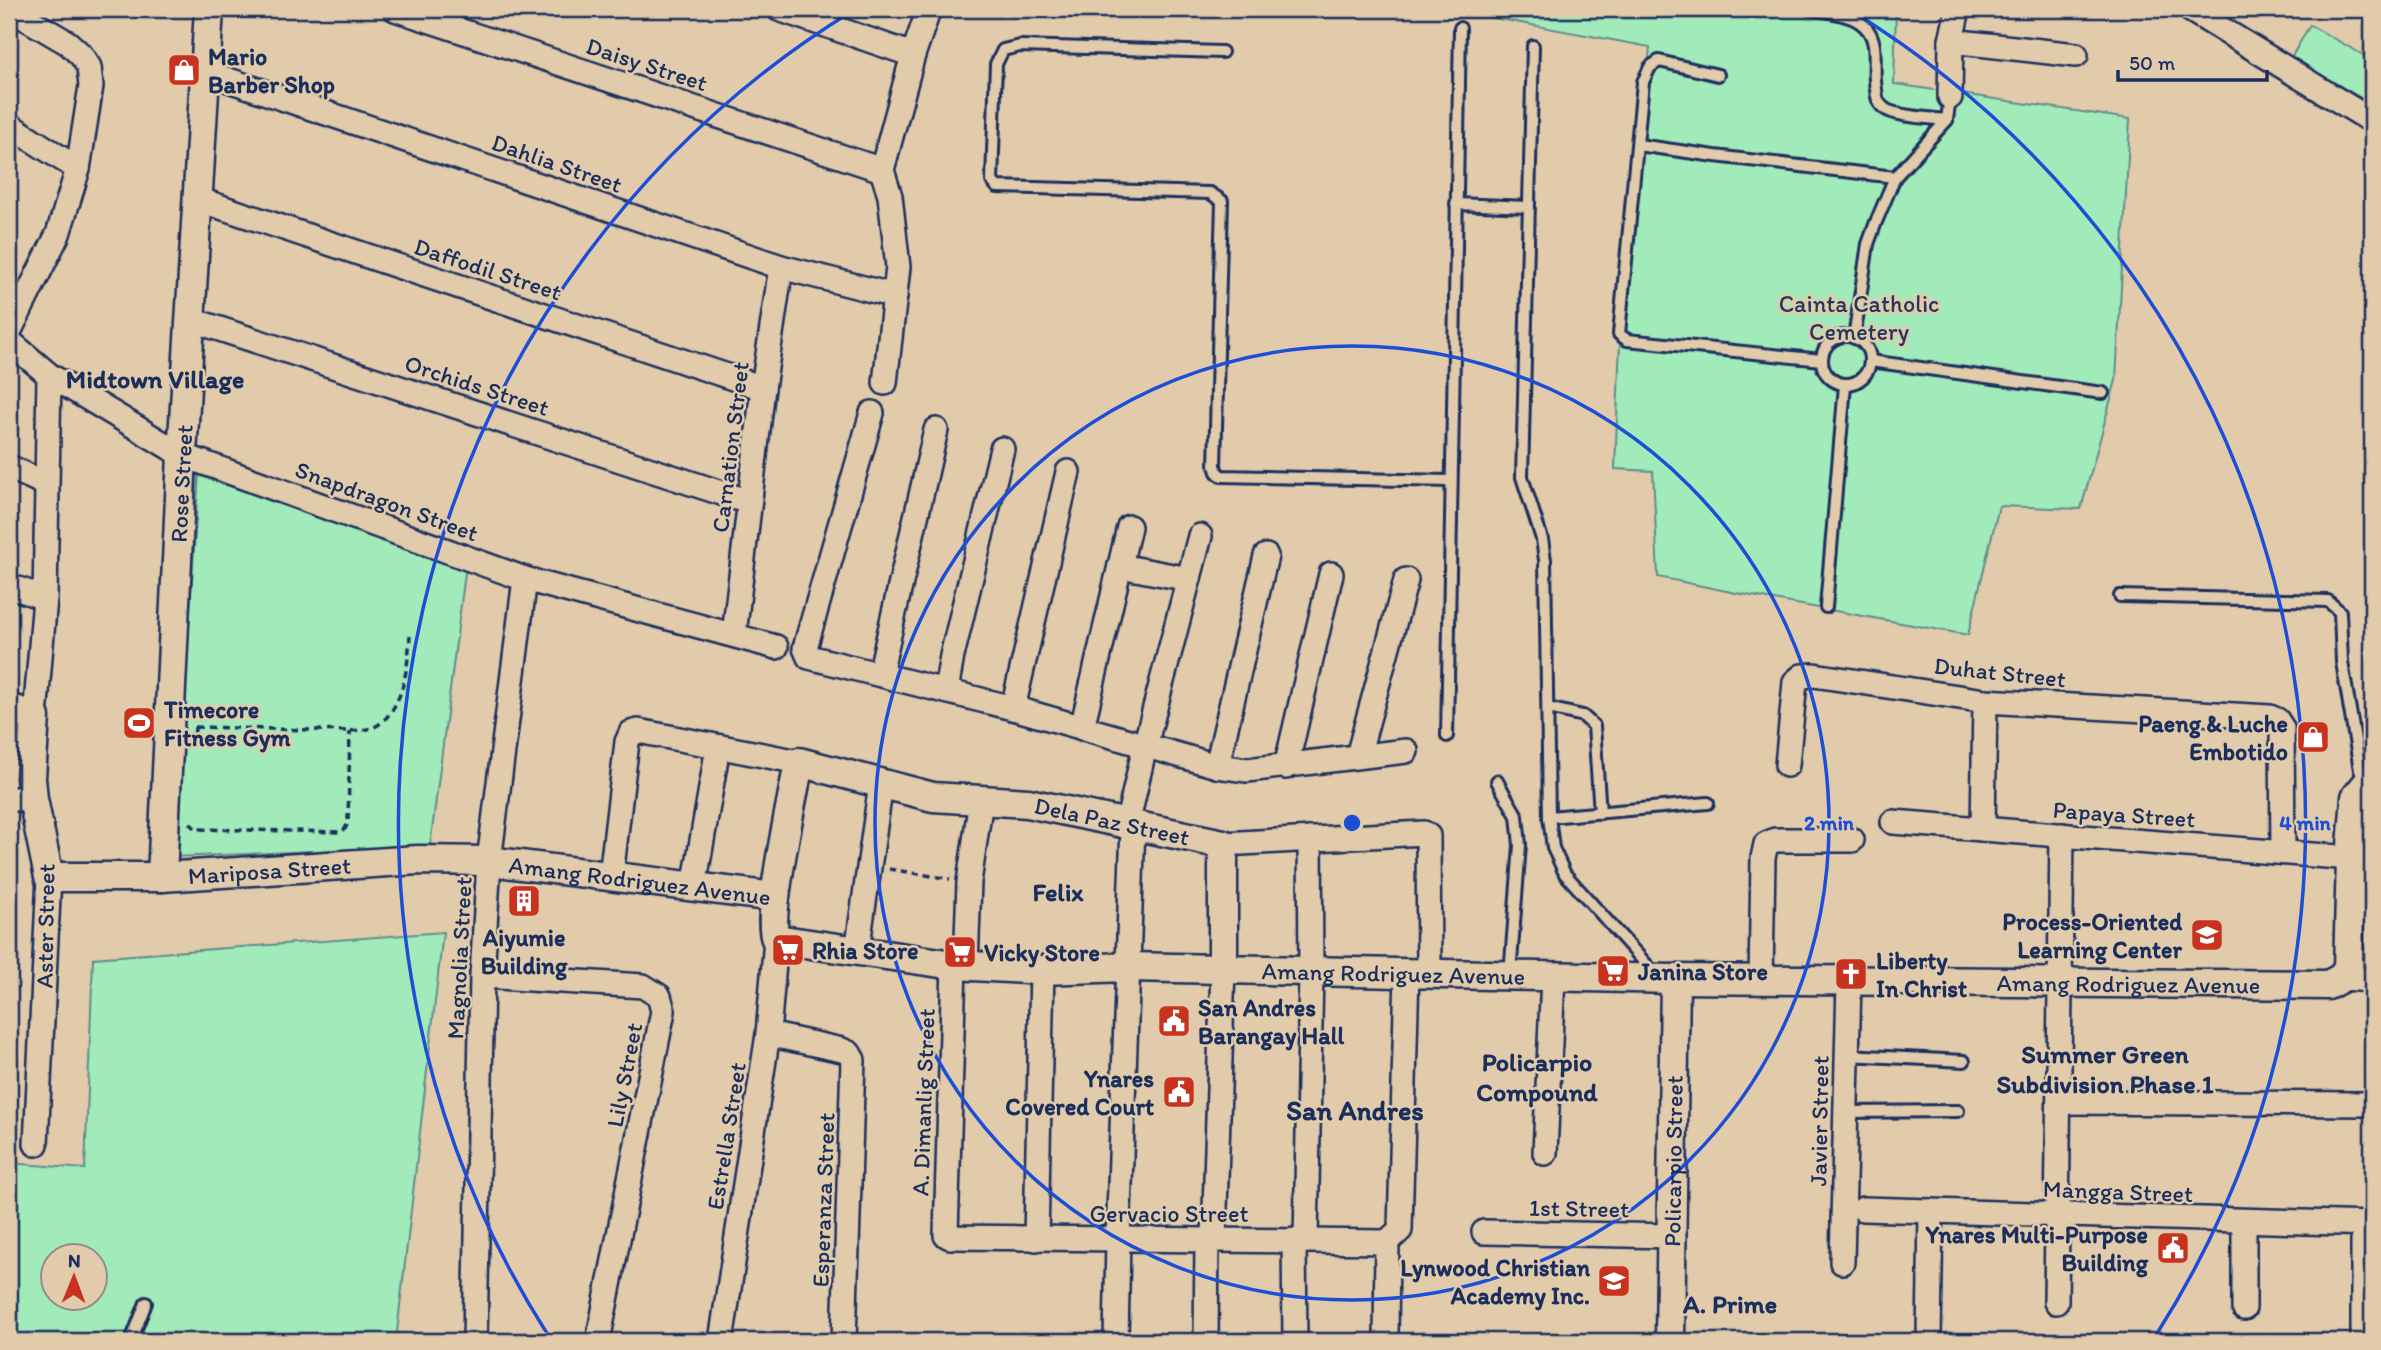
<svg xmlns="http://www.w3.org/2000/svg" width="2381" height="1350" viewBox="0 0 2381 1350" font-family="Itim,sans-serif">
<rect width="100%" height="100%" fill="#e1cbaa"/>
<filter id="ink" filterUnits="userSpaceOnUse"><feTurbulence type="fractalNoise" baseFrequency=".0143" numOctaves="2"/><feDisplacementMap in="SourceGraphic" scale="14" xChannelSelector="R" yChannelSelector="G"/><feConvolveMatrix kernelMatrix="1 2 1 2 8 2 1 2 1" color-interpolation-filters="sRGB"/></filter>
<g filter="url(#ink)">
<g fill="#a1eab9" stroke="#5e8c8c" stroke-width="2" fill-rule="evenodd">
<path d="M1446,9H1896L1894,84L2130,119L2116,380L2081,509L1999,506L1968,635L1736,593L1658,577L1653,471L1615,469L1620,341L1634,217L1650,47Z"/>
<path d="M2310,25L2372,60V98L2370,103L2291,58Z"/>
<path d="M199,472L466,565L430,846L174,857Z"/>
<path d="M443,932L396,1341H9V1163L85,1169L93,958ZM52,1256H94V1298H52Z"/>
</g>
<g fill="none" stroke-linecap="round" stroke-linejoin="round">
<defs>
<g id="service">
<path d="M1809,9C1834,13 1870,14 1874,46C1876,60 1873,74 1876,89C1876,95 1878,104 1884,108C1894,117 1933,118 1947,120"/>
<path d="M1533,46L1522,477L1542,539L1545,560L1549,817L1553,848L1565,874L1656,975"/>
<path d="M1222,52L1020,46L1003,50L996,64L992,181L997,187L1210,193L1222,201L1215,466L1217,472L1221,476L1451,481"/>
<path d="M1718,75L1659,61L1650,67L1643,82L1619,334L1627,340L1822,360"/>
<path d="M1638,145L1715,156L1895,177"/>
<path d="M1456,204L1528,207"/>
<circle cx="1846" cy="360" r="24"/>
<path d="M1854,338L1868,244L1876,222L1895,177L1947,120L1950,97"/>
<path d="M1870,361L2103,393"/>
<path d="M2120,596L2328,601L2340,612L2342,662L2360,770L2365,785"/>
<path d="M1826,607L1845,385"/>
<path d="M1548,708L1583,716L1594,726L1600,813"/>
<path d="M1447,736L1460,28"/>
<path d="M1497,781L1517,816L1520,845L1510,975"/>
<path d="M1549,817L1708,803"/>
<path d="M1847,1055L1964,1061"/>
<path d="M1846,1112L1958,1111"/>
<path d="M131,1341L146,1303"/>
</g>
<g id="minor">
<path d="M395,9L882,170"/>
<path d="M779,9L913,55"/>
<path d="M2189,9L2372,121"/>
<path d="M1951,41L2076,55"/>
<path d="M205,72L781,267L895,296"/>
<path d="M1950,97L1951,41L1958,9"/>
<path d="M9,125L78,169"/>
<path d="M197,199L763,388"/>
<path d="M189,319L749,502"/>
<path d="M9,332L58,234L78,169L91,86L89,67L81,55L68,43L10,9"/>
<path d="M9,341L49,375L182,455L525,579L776,647"/>
<path d="M885,383L898,267L890,196L882,170L913,55L929,9"/>
<path d="M872,413L805,648L809,657L1013,708L1217,766L1247,770L1406,751"/>
<path d="M9,467L46,484"/>
<path d="M1120,566L1189,579"/>
<path d="M9,586L45,598"/>
<path d="M734,635L763,388L781,267"/>
<path d="M880,674L936,430"/>
<path d="M946,691L952,656L1002,449"/>
<path d="M1013,708L1068,472"/>
<path d="M35,717L45,598L49,375"/>
<path d="M1082,728L1129,527"/>
<path d="M1358,756L1406,580"/>
<path d="M1787,765L1795,682L1802,676L1814,675L1985,701L2270,717L2277,720L2282,728L2283,852"/>
<path d="M1217,766L1266,556"/>
<path d="M1286,767L1331,574"/>
<path d="M9,799H33"/>
<path d="M1893,822L2351,858"/>
<path d="M1127,825L1145,746L1200,536"/>
<path d="M1983,829L1985,701"/>
<path d="M1223,844L1424,833L1428,836L1429,972"/>
<path d="M611,876L627,742L631,733L638,731L799,762"/>
<path d="M694,887L718,747"/>
<path d="M857,951L881,784"/>
<path d="M954,965L946,1235L950,1237L1387,1242"/>
<path d="M966,966L969,882L981,800"/>
<path d="M482,976L643,986L659,996L663,1011L598,1341"/>
<path d="M2341,978L2372,980"/>
<path d="M1761,980L1763,858L1766,844L1775,840H1852"/>
<path d="M768,1034L842,1050L849,1053L853,1060L844,1341"/>
<path d="M2059,1102L2372,1104"/>
<path d="M36,1144L49,877"/>
<path d="M1545,1153L1553,977"/>
<path d="M1863,1209L2372,1224"/>
<path d="M1484,1232L1672,1236"/>
<path d="M1036,1239L1042,970"/>
<path d="M1214,1239L1223,968"/>
<path d="M1294,1240L1295,1341"/>
<path d="M1306,1241L1311,970L1310,839"/>
<path d="M1842,1262L1849,981"/>
<path d="M2056,1302L2062,835"/>
<path d="M2244,1308V1221"/>
<path d="M1929,1338L1931,1211"/>
<path d="M475,1341L482,976L489,861L525,579"/>
<path d="M721,1341L768,1034L776,939"/>
<path d="M1116,1341L1118,1240L1133,826"/>
<path d="M1206,1341L1207,1239"/>
<path d="M1386,1341L1387,1242L1400,1230L1407,972"/>
<path d="M2363,1341V1224"/>
</g>
<g id="tertiary">
<path id="s1" d="M9,708L35,717L31,778L33,799L49,877H162L418,860L489,861L775,897"/>
<path id="s2" d="M162,877L182,455L209,9"/>
<path id="s3" d="M1223,968V844L1028,803L933,797L799,762C794,793 765,918 776,939L954,965L1042,970L1128,967L1675,979L2328,985L2341,978L2348,969L2351,858L2356,797L2365,786L2372,782"/>
<path id="s4" d="M1670,1341L1675,979"/>
</g>
</defs>
<use href="#service" stroke="#1b2f5e" stroke-width="16"/>
<use href="#minor" stroke="#1b2f5e" stroke-width="28"/>
<use href="#tertiary" stroke="#1b2f5e" stroke-width="33"/>
<g stroke="#1b2f5e" stroke-width="3.5" stroke-dasharray="7 5" stroke-linecap="butt">
<path d="M195,727L350,731C360,730 370,730 378,725C404,707 408,665 410,636"/>
<path d="M194,746L195,727"/>
<path d="M190,823L196,829L340,832L345,829L348,823L350,731"/>
<path d="M889,869L950,879"/>
</g>
<use href="#service" stroke="#e1cbaa" stroke-width="10"/>
<use href="#minor" stroke="#e1cbaa" stroke-width="23"/>
<use href="#tertiary" stroke="#e1cbaa" stroke-width="28"/>
</g>
</g>
<g fill="none" stroke="#1d4ed8" stroke-width="3.5">
<circle cx="1352" cy="823" r="477"/>
<path d="M548 1335A953 953 0 0 1 854 10M1850 10A953 953 0 0 1 2156 1335"/>
</g>
<defs>
<symbol id="shop-square" viewBox="-11 -11 22 22"><rect x="-9" y="-9" width="18" height="18" rx="4" fill="#c8321e" stroke="#e1cbaa"/><path d="M-5-2.5h2.3a2.7 3.5 0 0 1 5.4 0H5L5.5 6h-11ZM-1.5-2.5h3a1.5 2.3 0 0 0-3 0Z" fill="#fff"/></symbol>
<symbol id="stadium-square" viewBox="-11 -11 22 22"><rect x="-9" y="-9" width="18" height="18" rx="4" fill="#c8321e" stroke="#e1cbaa"/><path d="M0-5a6.5 5 0 1 0 0 10a6.5 5 0 1 0 0-10ZM-3.5-1.8h7v3.6h-7Z" fill="#fff"/></symbol>
<symbol id="building-square" viewBox="-11 -11 22 22"><rect x="-9" y="-9" width="18" height="18" rx="4" fill="#c8321e" stroke="#e1cbaa"/><path d="M-4-6H4V6H1V3H-1V6H-4ZM-2.5-4.3h1.7v1.8h-1.7ZM.8-4.3h1.7v1.8H.8ZM-2.5-1h1.7V.8h-1.7ZM.8-1h1.7V.8H.8Z" fill="#fff"/></symbol>
<symbol id="school-square" viewBox="-11 -11 22 22"><rect x="-9" y="-9" width="18" height="18" rx="4" fill="#c8321e" stroke="#e1cbaa"/><path d="M0-5L7-2L0 1L-7-2ZM-4 1L0 2.5L4 1V4Q0 6-4 4Z" fill="#fff"/></symbol>
<symbol id="supermarket-square" viewBox="-11 -11 22 22"><rect x="-9" y="-9" width="18" height="18" rx="4" fill="#c8321e" stroke="#e1cbaa"/><path d="M-6-5.5h2.5l.6 2H6L4.5 2H-2.5L-4.4-4H-6ZM-1.5 3.2a1.3 1.3 0 1 0 .1 0ZM3 3.2a1.3 1.3 0 1 0 .1 0Z" fill="#fff"/></symbol>
<symbol id="church-square" viewBox="-11 -11 22 22"><rect x="-9" y="-9" width="18" height="18" rx="4" fill="#c8321e" stroke="#e1cbaa"/><path d="M-1.2-6h2.4v3.5h3.3v2.4h-3.3V6h-2.4V-.1h-3.3v-2.4h3.3Z" fill="#fff"/></symbol>
<symbol id="civic-square" viewBox="-11 -11 22 22"><rect x="-9" y="-9" width="18" height="18" rx="4" fill="#c8321e" stroke="#e1cbaa"/><path d="M-.6-6.5H3V-4.5H.6V-3L4-1V1h2V6H-6V1h2V-1L-.6-3ZM-1.2 2.5V6h2.4V2.5Z" fill="#fff"/></symbol>
</defs>
<g fill-rule="evenodd">
<use href="#shop-square" x="165" y="51" width="38" height="38"/>
<use href="#stadium-square" x="120" y="704" width="38" height="38"/>
<use href="#shop-square" x="2294" y="718" width="38" height="38"/>
<use href="#building-square" x="505" y="882" width="38" height="38"/>
<use href="#school-square" x="2188" y="916" width="38" height="38"/>
<use href="#supermarket-square" x="769" y="931" width="38" height="38"/>
<use href="#supermarket-square" x="941" y="933" width="38" height="38"/>
<use href="#supermarket-square" x="1594" y="952" width="38" height="38"/>
<use href="#church-square" x="1832" y="955" width="38" height="38"/>
<use href="#civic-square" x="1155" y="1002" width="38" height="38"/>
<use href="#civic-square" x="1160" y="1073" width="38" height="38"/>
<use href="#civic-square" x="2154" y="1229" width="38" height="38"/>
<use href="#school-square" x="1595" y="1262" width="38" height="38"/>
</g>
<g text-anchor="middle" dominant-baseline="central" stroke-width="5" stroke-linejoin="round" paint-order="stroke">
<g font-size="24" font-weight="bold" fill="#1b2f5e" stroke="#e1cbaa" text-anchor="start">
<text x="208" y="56">Mario<tspan x="208" dy="28">Barber Shop</tspan></text>
<text x="164" y="709">Timecore<tspan x="164" dy="28">Fitness Gym</tspan></text>
<text x="2288" y="723" text-anchor="end">Paeng &amp; Luche<tspan x="2288" dy="28">Embotido</tspan></text>
<text x="2182" y="921" text-anchor="end">Process-Oriented<tspan x="2182" dy="28">Learning Center</tspan></text>
<text x="524" y="937" text-anchor="middle">Aiyumie<tspan x="524" dy="28">Building</tspan></text>
<text x="812" y="950">Rhia Store</text>
<text x="984" y="952">Vicky Store</text>
<text x="1876" y="960">Liberty<tspan x="1876" dy="28">In Christ</tspan></text>
<text x="1638" y="971">Janina Store</text>
<text x="1198" y="1007">San Andres<tspan x="1198" dy="28">Barangay Hall</tspan></text>
<text x="1154" y="1078" text-anchor="end">Ynares<tspan x="1154" dy="28">Covered Court</tspan></text>
<text x="2148" y="1234" text-anchor="end">Ynares Multi-Purpose<tspan x="2148" dy="28">Building</tspan></text>
<text x="1590" y="1267" text-anchor="end">Lynwood Christian<tspan x="1590" dy="28">Academy Inc.</tspan></text>
</g>
<g font-size="24" fill="#1b2f5e" stroke="#e1cbaa">
<text transform="translate(647 64) rotate(18)">Daisy Street</text>
<text transform="translate(557 163) rotate(19)">Dahlia Street</text>
<text transform="translate(488 269) rotate(18)">Daffodil Street</text>
<text transform="translate(477 385) rotate(18)">Orchids Street</text>
<text transform="translate(730 447) rotate(-83)">Carnation Street</text>
<text stroke="none"><textPath href="#s2" startOffset="394">Rose Street</textPath></text>
<text transform="translate(387 501) rotate(20)">Snapdragon Street</text>
<text transform="translate(2000 672) rotate(6)">Duhat Street</text>
<text transform="translate(2124 814) rotate(4)">Papaya Street</text>
<text transform="translate(1112 821) rotate(12)">Dela Paz Street</text>
<text stroke="none"><textPath href="#s1" startOffset="410">Mariposa Street</textPath></text>
<text stroke="none"><textPath href="#s1" startOffset="782">Amang Rodriguez Avenue</textPath></text>
<text transform="translate(45 926) rotate(-89)">Aster Street</text>
<text transform="translate(459 958) rotate(-87)">Magnolia Street</text>
<text stroke="none"><textPath href="#s3" startOffset="1356">Amang Rodriguez Avenue</textPath></text>
<text stroke="none"><textPath href="#s3" startOffset="2091">Amang Rodriguez Avenue</textPath></text>
<text transform="translate(624 1075) rotate(-79)">Lily Street</text>
<text transform="translate(923 1102) rotate(-88)">A. Dimanlig Street</text>
<text transform="translate(1819 1121) rotate(-89)">Javier Street</text>
<text transform="translate(726 1136) rotate(-81)">Estrella Street</text>
<text stroke="none"><textPath href="#s4" startOffset="180">Policarpio Street</textPath></text>
<text transform="translate(2118 1191) rotate(2)">Mangga Street</text>
<text transform="translate(823 1200) rotate(-88)">Esperanza Street</text>
<text transform="translate(1579 1208) rotate(1)">1st Street</text>
<text x="1169" y="1213">Gervacio Street</text>
</g>
<g font-size="24" fill="#223863" stroke="#e1cbaa">
<text x="1859" y="303">Cainta Catholic<tspan x="1859" dy="28">Cemetery</tspan></text>
</g>
<g font-size="26" font-weight="bold" fill="#1b2f5e" stroke="#e1cbaa">
<text x="155" y="379">Midtown Village</text>
<text x="1058" y="892">Felix</text>
<text x="2105" y="1054">Summer Green<tspan x="2105" dy="30">Subdivision Phase 1</tspan></text>
<text x="1537" y="1062">Policarpio<tspan x="1537" dy="30">Compound</tspan></text>
<text x="1730" y="1304">A. Prime</text>
</g>
<g font-size="28" font-weight="bold" fill="#1b2f5e" stroke="#e1cbaa">
<text x="1355" y="1110">San Andres</text>
</g>
</g>
<circle cx="1352" cy="823" r="10" fill="#1d4ed8" stroke="#e1cbaa" stroke-width="3.5"/>
<g font-size="21" text-anchor="middle" font-weight="bold" fill="#1d4ed8" stroke="#e1cbaa" stroke-width="5" stroke-linejoin="round" paint-order="stroke">
<text x="1829" y="830">2 min</text>
<text x="2305" y="830">4 min</text>
</g>
<rect width="2381" height="1350" fill="none" stroke="#e1cbaa" stroke-width="35"/>
<rect x="18" y="18" width="2346" height="1315" fill="none" stroke="#1b2f5e" stroke-width="2.5" filter="url(#ink)"/>
<g transform="translate(74 1277) rotate(1)"><circle r="33" fill="#e1cbaa" stroke="#928d8c" stroke-width="2"/>
<path d="M0-5L12 26L0 18L-12 26Z" fill="#c8321e"/>
<text y="-10" font-size="19" font-weight="bold" text-anchor="middle" fill="#1b2f5e">N</text>
</g>
<path d="M2118 70v10h149v-10" fill="none" stroke="#1b2f5e" stroke-width="3.5"/>
<text x="2129" y="70" font-size="21" fill="#1b2f5e" stroke="#e1cbaa" stroke-width="5" paint-order="stroke">50 m</text>
</svg>
